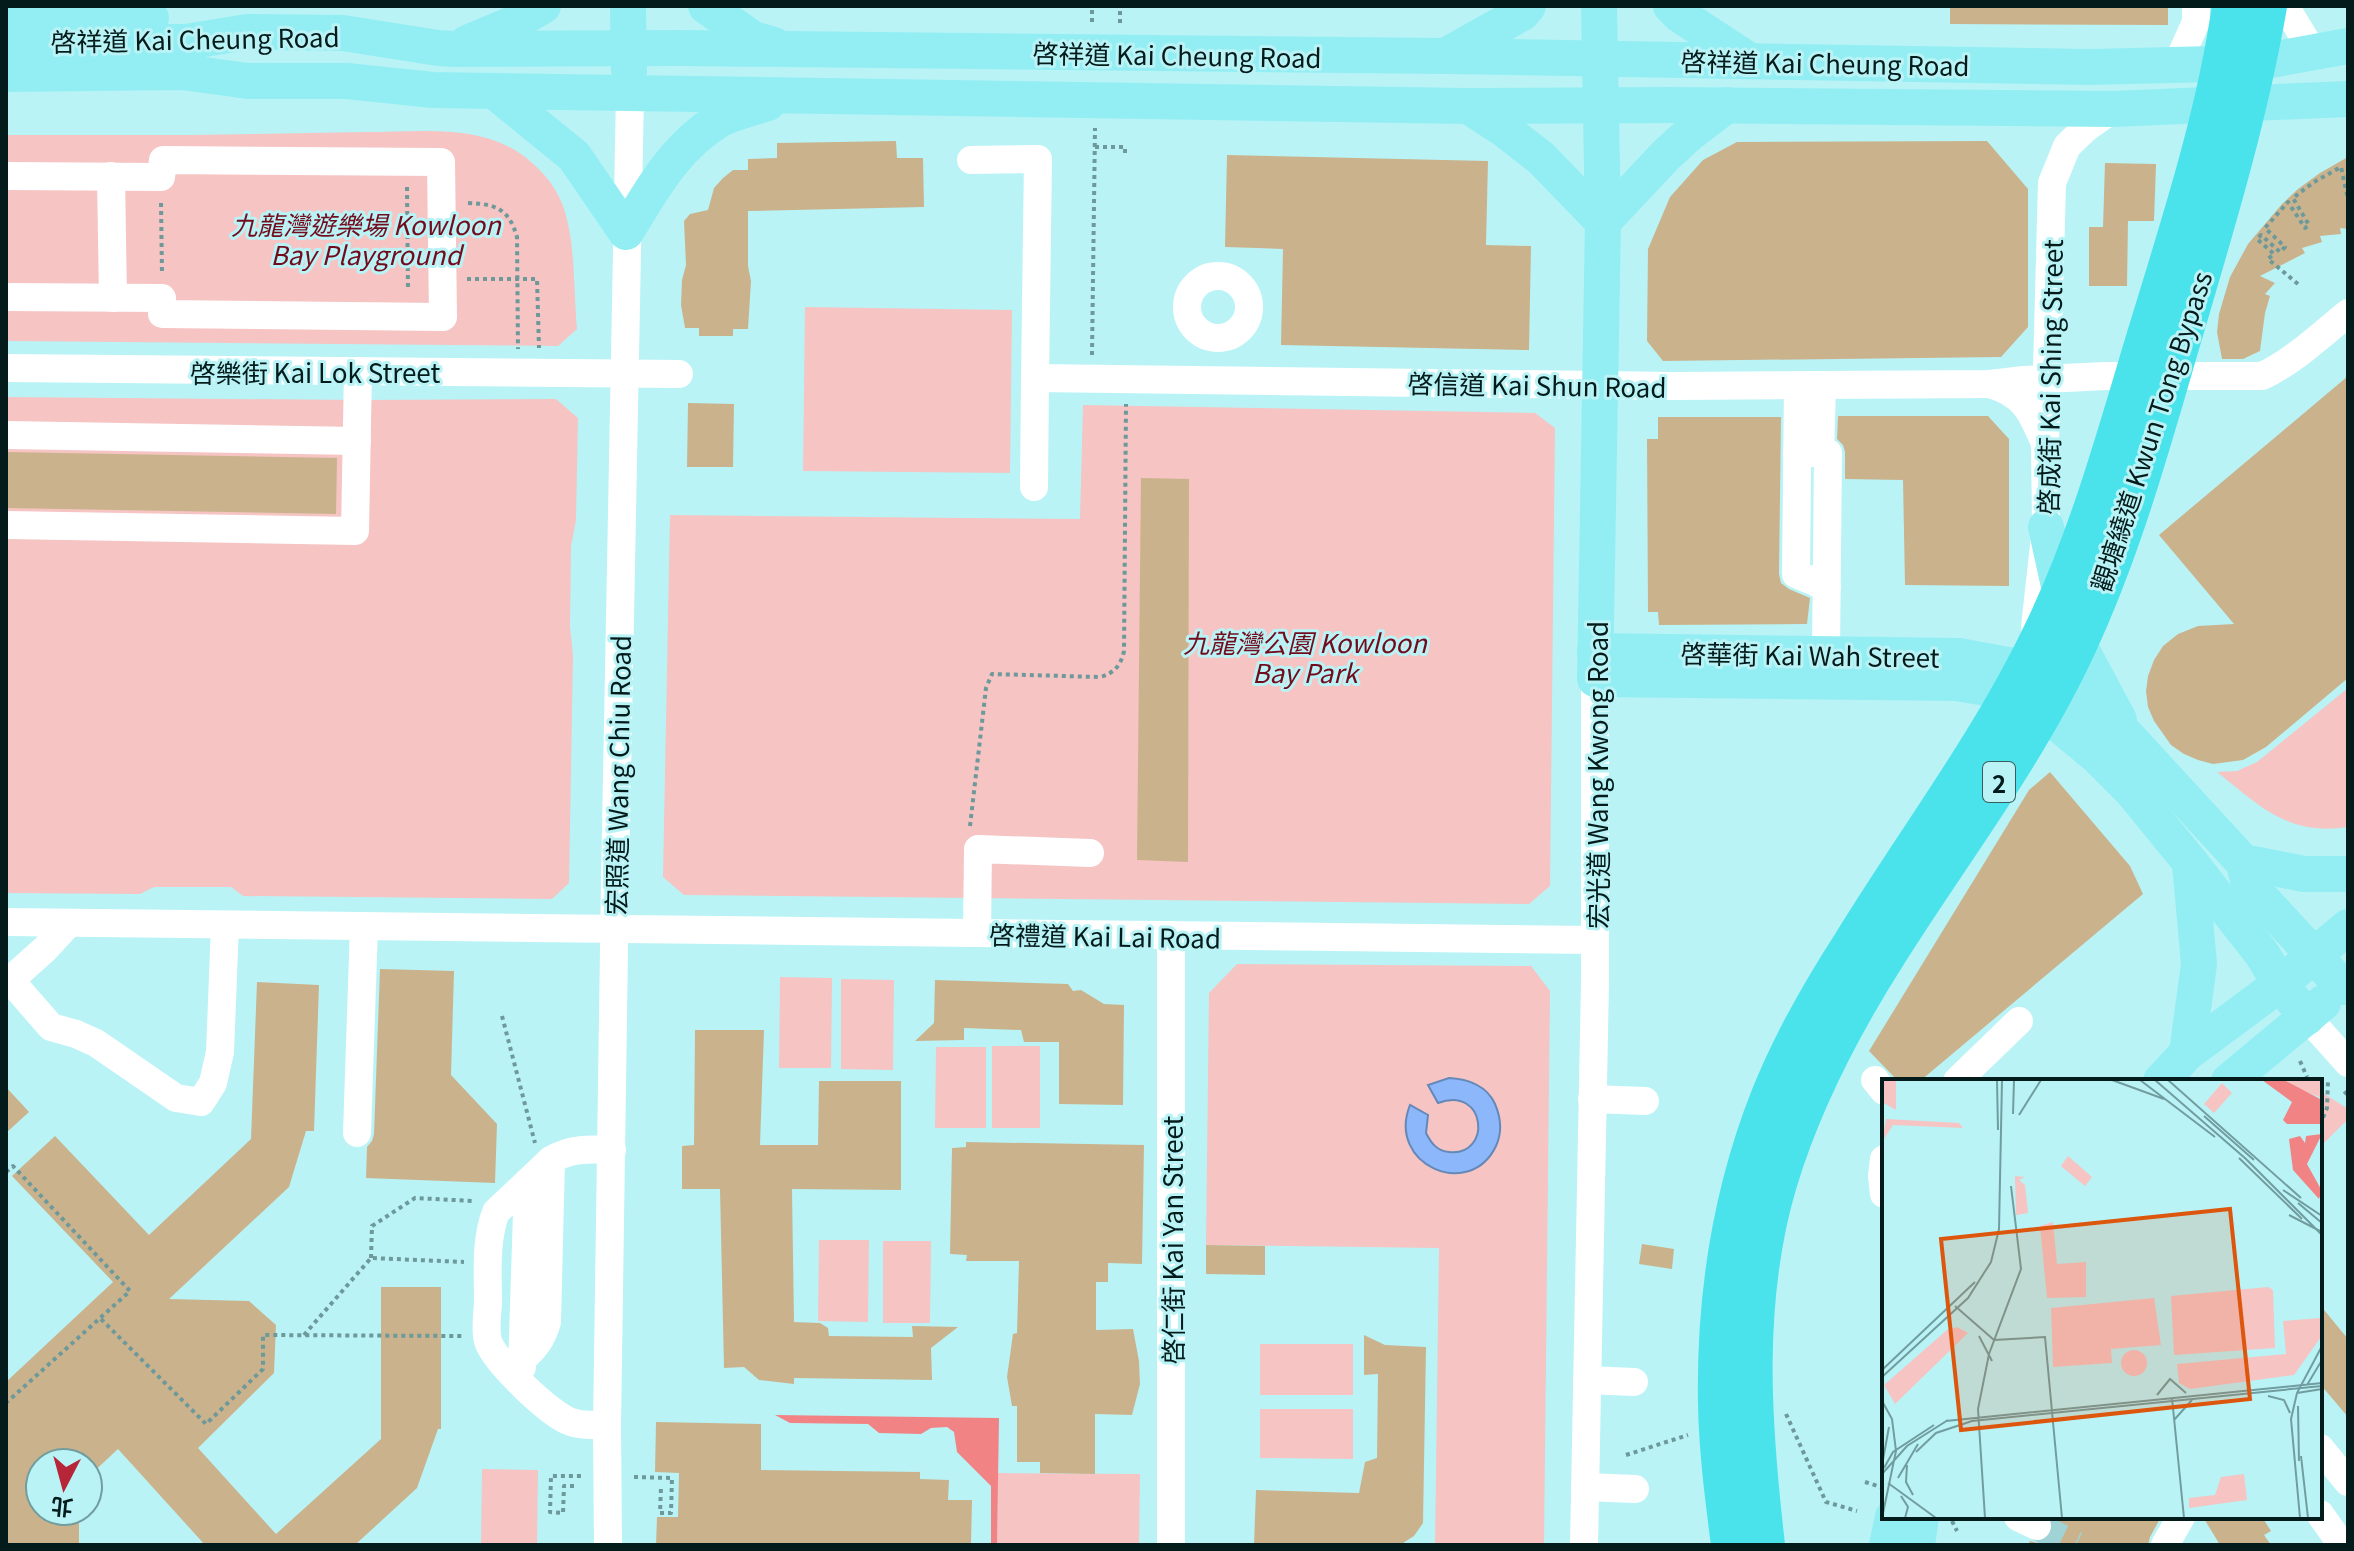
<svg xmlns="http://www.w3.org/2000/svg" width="2354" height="1551" viewBox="0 0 2354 1551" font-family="Georgia,'Noto Sans TC',serif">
<rect width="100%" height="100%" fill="#baf3f6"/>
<g fill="#f5c4c3">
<path d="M365,132C422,132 486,122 531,162C551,179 563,198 568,224C575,255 574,296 577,329L558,346L6,341V135H191Z"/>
<path d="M805,307L1012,310L1010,473L803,471Z"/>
<path d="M6,397L358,400L556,399L578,418L576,520L571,546L570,627L573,655L569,883L552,899L243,896L231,887H154L140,894L6,893Z"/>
<path d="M1083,405L1535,413L1555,428L1550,886L1529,904L684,895L663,877L670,515L1080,519Z"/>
<path d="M2348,688V827C2288,836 2261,807 2217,772L2237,771L2257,762Z"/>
<path d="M1237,964L1531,966L1550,991L1544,1545H1435L1439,1248L1206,1245L1209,993Z"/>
<path d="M780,977L832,978L831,1068H779Z"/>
<path d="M841,979L894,980L893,1070L841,1069Z"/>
<rect x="992" y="1046" width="48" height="82"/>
<path d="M936,1047H986V1128H935Z"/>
<path d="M2320,1091L2348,1109V1119L2320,1147Z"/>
<path d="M819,1240H869L868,1322L818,1321Z"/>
<path d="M883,1241H931L930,1323H883Z"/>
<rect x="1260" y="1344" width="93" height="51"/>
<path d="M1260,1409H1353V1459L1260,1458Z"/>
<path d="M482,1469L538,1470L537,1545H481Z"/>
<path d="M998,1473L1140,1474L1139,1545H997Z"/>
</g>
<path fill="#f28385" d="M775,1415L999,1418L997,1545H991V1486L957,1452L954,1432L947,1427L931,1428L921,1434L879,1433L868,1424L790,1423Z"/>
<path fill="#8db7fb" stroke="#6488b8" stroke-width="2" d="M1449,1078C1468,1079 1487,1086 1495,1104C1501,1118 1502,1133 1496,1146C1470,1201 1386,1165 1410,1105L1428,1115L1426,1133C1431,1143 1437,1151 1449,1152C1492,1157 1487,1085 1438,1103L1428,1085Z"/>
<g fill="#cab38c">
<path d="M1950,6H2168V25L1950,24Z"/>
<path d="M896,141L897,158H923L924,207L748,211V266L751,281L748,329H733V336H699V328H685L681,305L682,280L686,265L684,221L690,214L708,210L714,188L723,178L733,170H748V159L777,158V143Z"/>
<path d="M1987,141L2028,189V327L2001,357L1663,361L1647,341L1648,249L1670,197L1703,160L1737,142Z"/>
<path d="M1227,155L1488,161L1486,245L1531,246L1529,350L1281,345L1283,249L1225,247Z"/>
<path d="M2348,157V229L2340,228L2341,234L2320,236L2322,242L2302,248L2305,253L2260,276L2275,283L2265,294L2270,296L2265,313L2260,351L2243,359H2222L2217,332L2219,314L2230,277L2248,244L2282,204L2298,189L2320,173Z"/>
<path d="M2105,163L2156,164L2154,221H2128L2127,286H2089V227H2103Z"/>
<path d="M2348,376V678L2266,747L2243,760L2213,764L2198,760L2184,754L2171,745L2154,721L2148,707L2146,691L2148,676L2154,660L2163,646L2178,634L2198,626L2234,624L2159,535Z"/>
<path d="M688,403L734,404L733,467H687Z"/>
<path d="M1838,416H1988L2009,439V586L1905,585L1903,480L1845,479V452L1843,445L1837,439Z"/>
<path d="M1658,417H1781L1779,574L1781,583L1789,589L1810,598L1807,624L1659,625L1658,612H1648L1647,439H1658Z"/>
<path d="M6,452L337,458L336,514L6,508Z"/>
<path d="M1141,478L1189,479L1188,862L1137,860Z"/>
<path d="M2050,772L2130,866L2143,894L1920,1081H1898L1869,1051L2029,790Z"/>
<path d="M380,969L454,971L451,1075L497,1124L495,1183L366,1178L367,1147L372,1141L374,1134Z"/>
<path d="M935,980L1068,984L1073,991L1081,990L1104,1004L1124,1005L1123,1105L1059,1104V1042H1024L1021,1030L964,1028V1040L915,1041L934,1023Z"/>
<path d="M257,982L319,985L314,1131H306L289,1187L169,1299L249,1301L276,1325L274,1373L198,1448L276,1534L381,1439V1287H441V1429H438L417,1488L355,1545H205L118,1449L88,1477V1463H40V1511H79V1545H6V1382L113,1282L12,1176L55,1136L149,1235L251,1139Z"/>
<path d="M695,1030H764L760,1145H818L819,1081H901V1190L792,1189L794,1322L820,1323L828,1328L829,1336L913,1337L912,1326L958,1327L931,1348L932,1380L794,1378V1384L759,1380L744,1367L724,1368L720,1189H682V1146L694,1145Z"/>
<path d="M6,1087L29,1112L6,1133Z"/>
<path d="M966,1142L1144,1145L1142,1264L1108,1263V1282H1096V1330L1133,1329L1139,1361L1140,1384L1132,1415L1095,1414V1474L1040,1473V1462H1017V1406H1012L1007,1377L1013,1334L1017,1333L1019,1261H966L967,1255L950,1254L952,1148L966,1147Z"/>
<path d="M1642,1244L1674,1249L1672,1269L1639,1264Z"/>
<path d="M1206,1245L1265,1246V1275L1206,1274Z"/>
<path d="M2320,1305L2348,1339V1417L2320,1384Z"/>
<path d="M1364,1335L1385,1345L1426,1347L1423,1523L1414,1536L1400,1545H1254L1256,1490L1359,1493L1365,1462L1377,1458L1378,1374L1364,1375Z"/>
<path d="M656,1422L761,1424V1470L920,1472V1479L949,1480L948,1500H972L971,1544L656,1545L657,1517H678L679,1473L655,1472Z"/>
<path d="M2051,1517H2161L2150,1537L2148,1545H2028L2030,1541L2038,1543L2046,1540L2052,1534L2054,1525Z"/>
<path d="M2203,1517H2262L2271,1531L2264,1535L2271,1545H2220Z"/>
</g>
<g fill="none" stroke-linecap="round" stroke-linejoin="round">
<path stroke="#9fd3d5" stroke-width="28" stroke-dasharray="28 14" stroke-linecap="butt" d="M2037,1526L2076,1545"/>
<g stroke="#6e999b" stroke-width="4" stroke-dasharray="4 4" stroke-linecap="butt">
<path d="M1092,22V6"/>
<path d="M1120,23V6"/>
<path d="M1095,147H1125V154"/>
<path d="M407,187L408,290"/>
<path d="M161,203L162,274"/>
<path d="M468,203C496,204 509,209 517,237L518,349"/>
<path d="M467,279H537L539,348"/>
<path d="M2298,284L2268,259L2274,254L2257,239L2261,235L2280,252L2285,247L2265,228L2288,202L2305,228L2309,225L2293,198L2314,182L2341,167L2348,199"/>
<path d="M1092,355L1095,128"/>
<path d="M970,826L986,688L992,674L1099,677C1114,674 1121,665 1124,651L1126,404"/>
<path d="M502,1016L535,1143"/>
<path d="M2300,1061L2307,1077"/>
<path d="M2344,1094L2348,1091"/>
<path d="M2320,1125L2327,1108L2328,1081"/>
<path d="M6,1172L13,1166L130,1291L6,1403"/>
<path d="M371,1258L372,1226L415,1198L473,1201"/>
<path d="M101,1319L206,1424L263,1369V1335L463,1336"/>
<path d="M304,1335L371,1258L464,1262"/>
<path d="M1786,1414L1826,1502L1857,1511"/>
<path d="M1626,1455L1688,1435"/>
<path d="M634,1477L672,1478L671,1513H660L661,1487"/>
<path d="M1865,1482L1884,1488"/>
<path d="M574,1486H564L563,1513L550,1512L551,1476H581"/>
<path d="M1952,1521L1957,1531"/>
</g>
<g stroke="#fff" stroke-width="28">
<path d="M2285,6L2314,54"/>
<path d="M2177,64L2196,22V6"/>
<path d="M971,160L1038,159L1035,378L1674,386L1990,384L2024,380L2106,376H2262C2294,361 2321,335 2348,313"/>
<path d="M6,176L161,177L163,160L441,162L443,317L162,314V298L6,297"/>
<path d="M111,176L113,298"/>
<circle cx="1218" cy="307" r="31"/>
<path d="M6,368L679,374"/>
<path d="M1990,384C2024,394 2031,411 2044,441"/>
<path d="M1798,385L1796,574L1827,587"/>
<path d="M6,435L357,441"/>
<path d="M1797,453H1828L1826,654L1834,672"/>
<path d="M1820,453L1822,386"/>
<path d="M1034,487L1035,378"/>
<path d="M6,525L355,531L358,371"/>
<path d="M2035,627L2046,527L2045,443L2052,183L2067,146L2086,128L2113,109"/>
<path d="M6,922L1595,940"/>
<path d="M977,933L978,849L1090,853"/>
<path d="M10,980L51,1027L76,1034L96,1043L176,1098L201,1102L213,1083L220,1052L225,925"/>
<path d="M6,984L45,949L69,923"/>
<path d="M2307,1017L2348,1063"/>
<path d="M1875,1080L1884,1091"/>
<path d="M1957,1081L2019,1021"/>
<path d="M1592,1099L1645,1101"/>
<path d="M357,1133L364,926"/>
<path d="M1884,1159L1882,1176L1884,1194"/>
<path d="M522,1359C536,1348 542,1338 547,1322L551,1160"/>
<path d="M522,1367L528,1182"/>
<path d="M1587,1380L1634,1382"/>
<path d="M607,1425C595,1425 582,1426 571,1422C550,1415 494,1361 488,1341C485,1330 487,1315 488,1304C488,1274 485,1240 496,1212L551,1160C571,1148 590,1149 612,1150"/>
<path d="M2320,1448L2348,1482"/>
<path d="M1585,1487L1635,1489"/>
<path d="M2320,1514L2337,1538V1545"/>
<path d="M2018,1517L2037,1526"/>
<path d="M608,1545L607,1425L615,881L630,93"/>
<path d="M1171,1545V935"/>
<path d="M1584,1545L1595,982V679"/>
<path d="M2165,1545L2181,1517"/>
</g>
<g stroke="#93eef3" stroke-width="36">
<path d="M628,6L629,71"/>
<path d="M706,6L753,39L774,45"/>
<path d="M1599,6L1603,222L1595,679L1956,683L2010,692L2038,707L2098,757L2132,791L2190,862L2262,954L2280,984L2307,1017"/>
<path d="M1671,6L1680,15L1750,61"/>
<path d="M6,15L151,18"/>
<path d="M6,42H186L247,32L343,33L438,48L454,49L680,48L1446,56L2090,67L2254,63L2348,46"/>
<path d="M467,43L512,24L543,6"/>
<path d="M1447,55L1522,13L1528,6"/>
<path d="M6,74L182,72L248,81H347L433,90L1468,106L1669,105L2113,109L2348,99"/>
<path d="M494,91L574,156L626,232C652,189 676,145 721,119C735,112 753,108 768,103"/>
<path d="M1468,106L1505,130L1541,158L1603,222"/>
<path d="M1603,222L1666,155L1689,134L1727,105"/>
<path d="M2046,527L2064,609L2072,632L2119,720"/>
<path d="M1595,651L1959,656L2024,668L2051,679L2079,697L2127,736L2243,862L2250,886L2343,987"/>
<path d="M2243,862L2304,874H2348"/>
<path d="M2187,1053L2199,964L2190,864"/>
<path d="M2161,1081L2187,1053L2280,984L2348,927"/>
<path d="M2229,1081L2323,1003"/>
<path d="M1887,1545L1893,1517"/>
<path d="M1917,1545L1921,1517"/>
</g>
<g stroke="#4be3eb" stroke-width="40">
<path d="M1731,1545C1725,1498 1719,1452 1718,1405C1716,1300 1732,1194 1771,1096C1792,1043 1822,991 1853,943C1915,842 1988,746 2040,639C2088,542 2116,438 2147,335C2180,227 2216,118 2232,6"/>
<path d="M1765,1545C1751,1425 1742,1301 1777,1183C1802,1100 1842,1024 1888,952C1951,852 2025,756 2075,649C2121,551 2150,446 2180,343C2213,231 2247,121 2267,6"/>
</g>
</g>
<g text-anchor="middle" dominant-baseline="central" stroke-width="6" stroke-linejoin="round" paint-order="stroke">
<rect fill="#baf3f6" stroke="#3b5c5d" stroke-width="2" x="1983" y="762" width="32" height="40" rx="6"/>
<g font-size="24" font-weight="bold" fill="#041b1c">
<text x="1999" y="782">2</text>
</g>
<g font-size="26" fill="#041b1c" stroke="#baf3f6">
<text transform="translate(195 38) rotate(-1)">啓祥道 Kai Cheung Road</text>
<text transform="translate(1177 54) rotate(1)">啓祥道 Kai Cheung Road</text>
<text transform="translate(1825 62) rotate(1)">啓祥道 Kai Cheung Road</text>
<text x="315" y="371">啓樂街 Kai Lok Street</text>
<text transform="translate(2049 377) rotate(-89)">啓成街 Kai Shing Street</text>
<text transform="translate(1537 384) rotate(1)">啓信道 Kai Shun Road</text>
<text transform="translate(2150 431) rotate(-72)">觀塘繞道 Kwun Tong Bypass</text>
<text transform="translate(1810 654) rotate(1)">啓華街 Kai Wah Street</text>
<text transform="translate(617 775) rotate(-89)">宏照道 Wang Chiu Road</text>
<text transform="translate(1596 775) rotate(-90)">宏光道 Wang Kwong Road</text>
<text transform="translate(1105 935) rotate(1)">啓禮道 Kai Lai Road</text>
<text transform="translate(1171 1240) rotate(-90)">啓仁街 Kai Yan Street</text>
</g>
<g font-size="26" font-style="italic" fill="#720c1c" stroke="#baf3f6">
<text x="366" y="223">九龍灣遊樂場 Kowloon<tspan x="366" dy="30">Bay Playground</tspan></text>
<text x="1305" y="641">九龍灣公園 Kowloon<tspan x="1305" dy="30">Bay Park</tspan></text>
</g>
</g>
<g transform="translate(1882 1079)">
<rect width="440" height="440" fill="#baf3f6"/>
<path d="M0,1H14V31L0,23ZM404,1H440V19L414,9ZM340,4L350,14L332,34L322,25ZM4,40L77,44L81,49L11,46L0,63ZM186,77L210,98L203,107L179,87ZM133,97L143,98L137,101L143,106L146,134L134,136ZM171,143L175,185L204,183V218L165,219L158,147ZM386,208L391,211L393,269L292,276L289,217ZM272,219L279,266L229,270L230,284L171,288L169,229ZM438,239L439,258L412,296L308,310L297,304L295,285L404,275L401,242ZM75,248L86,254L13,325L2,306L65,251ZM239 284a13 13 0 1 1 26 0a13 13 0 1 1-26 0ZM362,395L365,421L307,429V419L333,416L339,398Z" fill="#f5c4c3"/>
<path d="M380,1H402L440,21V45H405L401,41L410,23ZM440,55L425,85L440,112L437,120L411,91L407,60L418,57L423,64L424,57Z" fill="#f28385"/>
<path fill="none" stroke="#719d9f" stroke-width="2" d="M115,1L116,51M230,1L282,20M258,1L333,58M273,1L364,80L440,156M286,1L419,119M131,35L132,1M137,36L159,1M322,37L372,81M357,79L420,140M401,111L440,137M416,124L440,144M407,136L438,152M73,227L112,261L163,258L180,439M97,257L110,282M0,291L93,203M0,298L86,219L109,183L117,150L120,1M425,306L440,281M415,314L440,310M275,316L288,300L304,314M386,317L402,321L408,334M290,319L302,439M0,322L10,340L14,372L0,439M416,327L417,382M292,341L310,321M64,342L440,304M34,373L54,354L90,342L440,307M419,377L426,439M0,386L7,348M25,386L24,403L31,416M2,389L11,373L52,346M0,395L25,367L66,341M16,399L36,365M6,404L54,439M19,417L26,428L23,439M103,439L96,330L107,275L139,190L129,107M418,439L409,340L415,314L440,267"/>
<path fill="#dd560d" fill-opacity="0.15" stroke="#dd560d" stroke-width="4" d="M348,130L368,320L79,351L59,160Z"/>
<rect width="440" height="440" fill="none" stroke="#041b1c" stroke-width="4"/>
</g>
<rect width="2354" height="1551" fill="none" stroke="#041b1c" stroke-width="16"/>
<g transform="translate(64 1487) rotate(186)"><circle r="38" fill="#baf3f6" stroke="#719d9f" stroke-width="2"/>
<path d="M0-6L14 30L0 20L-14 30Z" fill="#b62538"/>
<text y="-12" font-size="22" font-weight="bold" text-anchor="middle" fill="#041b1c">北</text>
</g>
</svg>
